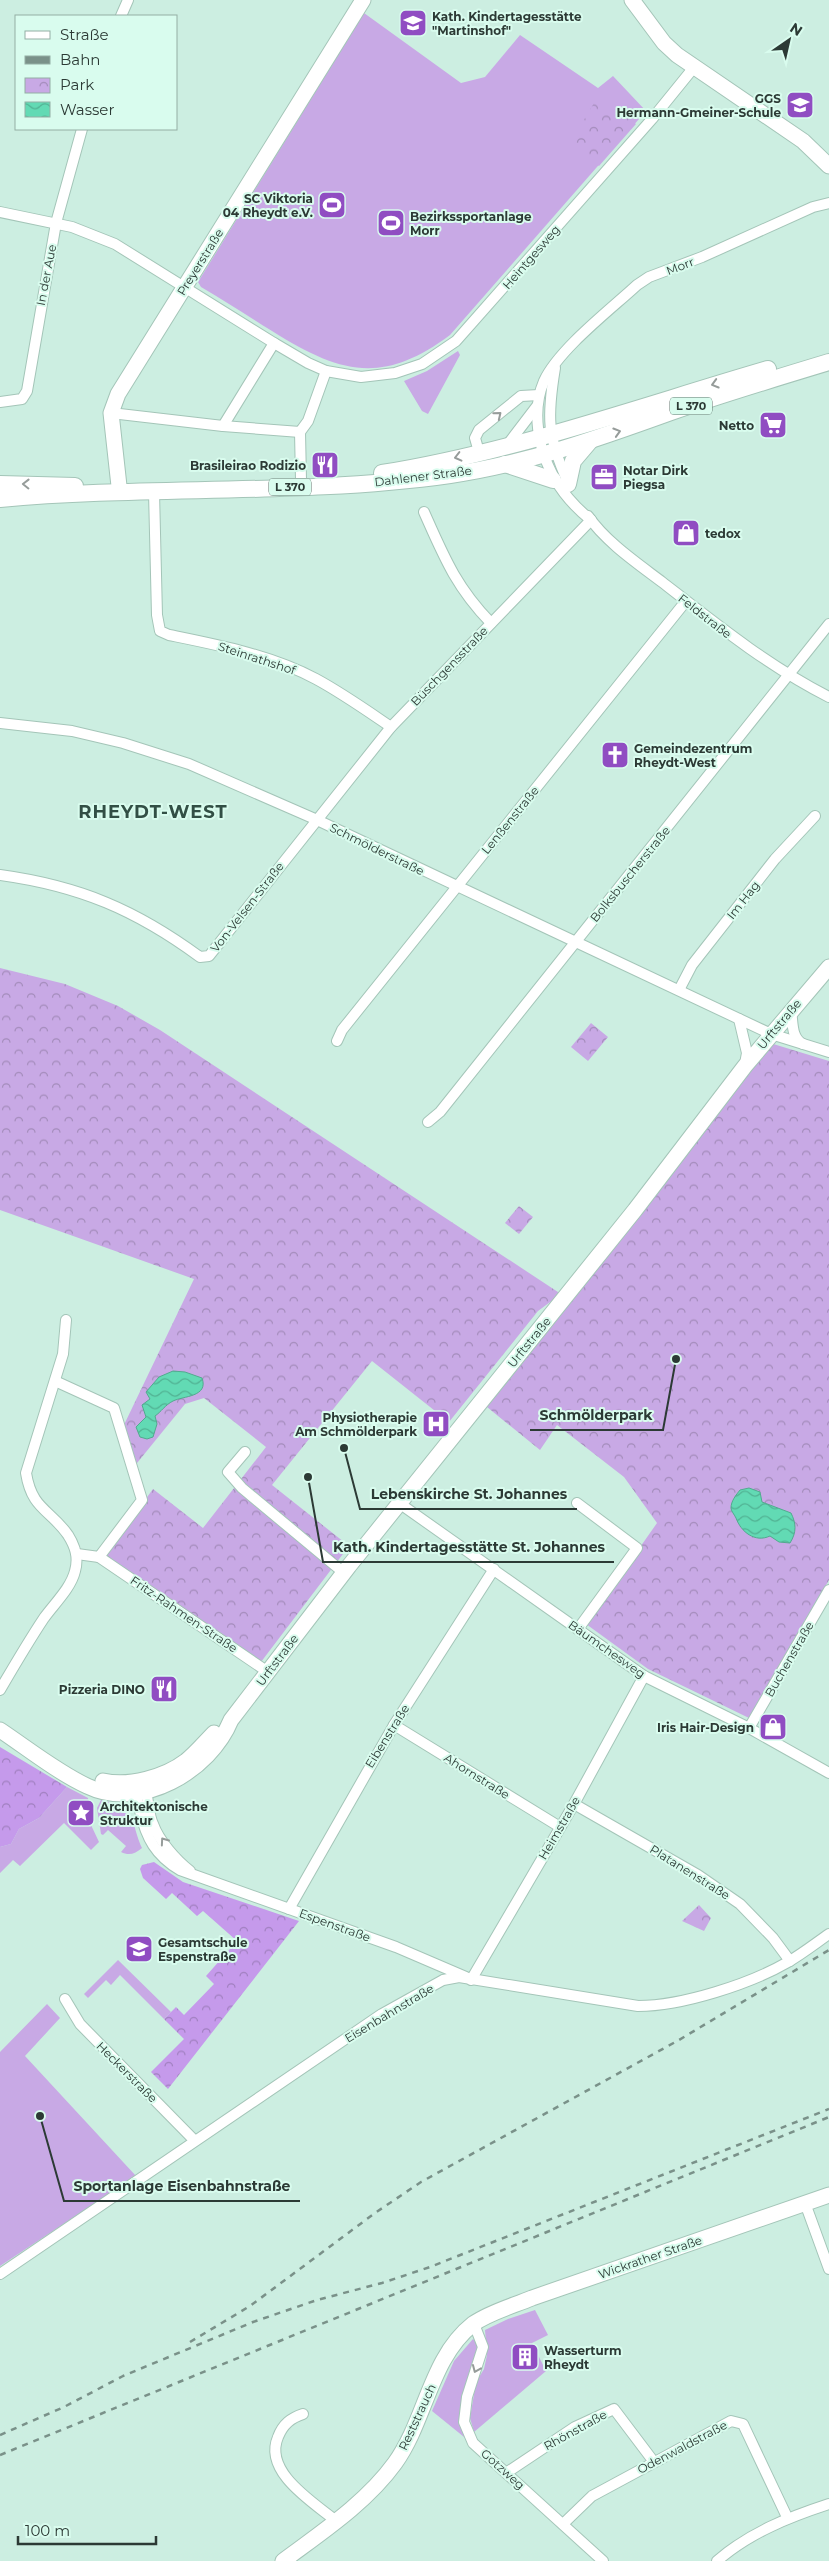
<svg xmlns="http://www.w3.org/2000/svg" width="829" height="2561" viewBox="0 0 829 2561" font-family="Montserrat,sans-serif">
<defs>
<pattern id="forest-crowns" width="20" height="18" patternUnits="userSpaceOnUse" patternTransform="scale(1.25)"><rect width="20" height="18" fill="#c59aeb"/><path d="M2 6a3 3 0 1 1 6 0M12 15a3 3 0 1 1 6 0" fill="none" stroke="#a07fbf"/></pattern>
<pattern id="park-crowns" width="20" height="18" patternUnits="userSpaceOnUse" patternTransform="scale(1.25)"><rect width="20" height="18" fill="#c8a9e5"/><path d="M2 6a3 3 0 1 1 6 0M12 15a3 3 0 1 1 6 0" fill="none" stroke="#a38bba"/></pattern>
<pattern id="water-waves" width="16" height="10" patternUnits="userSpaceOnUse" patternTransform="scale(1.25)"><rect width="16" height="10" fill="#62dab4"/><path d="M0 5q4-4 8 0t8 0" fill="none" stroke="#51b293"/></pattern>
</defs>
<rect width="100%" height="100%" fill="#cceee1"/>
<g fill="#c8a9e5">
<path d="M364,13L461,83L485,77L520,35L598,88L613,76L646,111L450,335C382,386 339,373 272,331C248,316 225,301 201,287L198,282Z"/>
<path d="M458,351L460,355L428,414L422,411L404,381L427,371Z"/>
<path d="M67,1787L88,1798L91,1825L99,1842L91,1850L64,1823L20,1866L13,1860L0,1873V1847L11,1844L19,1829L39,1818Z"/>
<path d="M101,1800C139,1808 128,1815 142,1848C135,1854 129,1856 121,1852L126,1846L108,1830L103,1835L101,1834L97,1808Z"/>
<path d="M118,1960L171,2012L164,2019L120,1975L111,1985L106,1980L88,1998L84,1994Z"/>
<path d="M47,2004L60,2018L25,2056L136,2176L0,2266V2052Z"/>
<path d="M535,2310L548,2335L532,2343L546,2371L474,2432L470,2418L476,2382L484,2369L487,2355L485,2330L508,2319Z"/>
<path d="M473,2339L479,2345L469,2378V2441L432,2411L454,2361Z"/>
</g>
<g fill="url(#forest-crowns)">
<path d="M0,1747L67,1787L39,1818L19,1829L11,1844L0,1847Z"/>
<path d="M154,1862L183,1882L299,1921L168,2089L151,2072L184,2039L164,2019L176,2007L184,2015L214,1984L206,1976L237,1941L203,1911L197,1916L172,1893L166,1899L143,1878L140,1869L142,1865Z"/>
</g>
<g fill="url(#park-crowns)">
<path d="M594,103L607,104L636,124L599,166L569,145Z"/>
<path d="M0,968L65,984L118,1006L160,1030L561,1294L538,1311L449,1422L372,1361L272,1485L349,1546L261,1662L104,1556L153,1489L203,1528L266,1447L204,1398L185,1404L133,1468L122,1429L194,1279L0,1210Z"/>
<path d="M591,1023L608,1037L588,1061L571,1047Z"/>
<path d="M770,1043L829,1061V1580L749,1718L648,1669L586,1624L657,1523L624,1477L557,1425L540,1450L487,1407Z"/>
<path d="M519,1206L533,1217L519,1234L505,1223Z"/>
<path d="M699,1905L711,1918L704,1931L682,1921Z"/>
</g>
<g fill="url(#water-waves)" stroke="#52aa8e">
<path d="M173,1371L185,1372L202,1378C209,1397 183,1396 173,1401C165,1405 161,1412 155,1416L157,1424L153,1437L147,1439L140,1437L136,1427L146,1417L142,1405L150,1399L146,1392L159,1377Z"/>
<path d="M749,1488L760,1492L762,1502L791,1513C796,1523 797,1532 790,1543L779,1542L770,1536C755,1543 741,1532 736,1518C734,1514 731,1511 731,1508C731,1501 736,1495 740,1490Z"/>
</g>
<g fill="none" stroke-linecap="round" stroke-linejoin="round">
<defs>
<g id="street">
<path d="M121,16L128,0"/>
<path d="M0,212L72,227L115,244L274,343L308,363L326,371L361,377L395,373L422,364L456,341L652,119L695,66"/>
<path d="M555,368C547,416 547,437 568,482"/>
<path d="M0,402L22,399L27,391L56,223L82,129"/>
<path d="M111,413L223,426L300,432L308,421L326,371"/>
<path d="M223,426L274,343"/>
<path d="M300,432L301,480"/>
<path d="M508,444L537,406"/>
<path d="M479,452L475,438L479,430L521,396L539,395"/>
<path d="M154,492L157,615L160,631L169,635C218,645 271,655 316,679C342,693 366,710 391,727"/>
<path d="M424,512C444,557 456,587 491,623"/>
<path d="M588,516C606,542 637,563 662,582C716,624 768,666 829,697"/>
<path d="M591,520C567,501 549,476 541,445C536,424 535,402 544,381C559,349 610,310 637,285L649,277L702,257L813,207L829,203"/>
<path d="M0,723L72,731L123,743L189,764L315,819L771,1034L829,1052"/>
<path d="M0,875C80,886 136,910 200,957L209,956L391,727L591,520"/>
<path d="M679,990L692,965L775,859L815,816"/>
<path d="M791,1010C793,1022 791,1038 803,1044"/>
<path d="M739,1019L747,1053L745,1064"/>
<path d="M337,1041L342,1030L686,601"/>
<path d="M428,1122L440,1112L829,624"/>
<path d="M55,1381L114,1408L142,1500L99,1557L77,1554"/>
<path d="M245,1452L228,1472L242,1488L344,1573"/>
<path d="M399,1503L644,1676L749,1728L829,1773"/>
<path d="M577,1503L637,1548L578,1629"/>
<path d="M99,1557L268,1672"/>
<path d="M0,1690C14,1666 28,1642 44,1618C54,1604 71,1588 75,1571C79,1557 75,1546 68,1535C50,1509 32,1510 26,1473L63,1354L66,1320"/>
<path d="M394,1725L560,1827"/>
<path d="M749,1728L829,1590"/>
<path d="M143,1786C150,1797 147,1812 153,1824C159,1841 176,1860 190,1871"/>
<path d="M137,1789C135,1796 139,1804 140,1811C146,1838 156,1856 180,1870L396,1947L466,1977"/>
<path d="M574,1804L698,1875L740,1904L773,1938L790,1961"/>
<path d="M289,1909L394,1725L494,1569"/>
<path d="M471,1980L574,1804L644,1676"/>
<path d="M65,1999L80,2024L194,2140"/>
<path d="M805,2203L829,2269"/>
<path d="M0,2274L382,2014L443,1980L459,1977L638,2006C682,2006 750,1984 788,1962C802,1954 816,1943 829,1934"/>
<path d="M474,2324L483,2347L467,2397L464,2422L473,2443L603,2561"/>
<path d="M303,2414C291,2418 283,2424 278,2437C263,2472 313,2502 336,2521"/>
<path d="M506,2473L575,2427L614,2409L654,2462"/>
<path d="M563,2524L592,2496L731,2421L743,2424L787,2517"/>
<path d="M717,2561C749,2533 789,2517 829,2504"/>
</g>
<g id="secondary">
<path d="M632,0L664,43L677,55L803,141L829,166"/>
<path d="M119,486L111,413L118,394L363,0"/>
<path d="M0,1730C27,1748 57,1772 87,1786C141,1812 210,1771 231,1720L349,1566L635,1210L745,1066L829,967"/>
<path d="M103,1781C129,1787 165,1777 186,1761C196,1753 205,1742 214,1733"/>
<path d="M283,2561C322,2532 366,2503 395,2463C426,2420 430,2358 473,2324C490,2312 513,2306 532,2298L829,2195"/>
</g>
<g id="primary">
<path d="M505,464L553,480"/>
<path d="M382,473C513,452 641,406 768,369"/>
<path d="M0,484L75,486"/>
<path d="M568,484L573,461L590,441"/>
<path d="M0,499C150,485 301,496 450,475C526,464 599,438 671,412C723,394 776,378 829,362"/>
</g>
</defs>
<use href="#street" stroke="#a4c5b8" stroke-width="12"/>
<use href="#secondary" stroke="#a4c5b8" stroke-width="17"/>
<use href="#primary" stroke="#a4c5b8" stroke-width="18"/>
<use href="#street" stroke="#fff" stroke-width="10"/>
<use href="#secondary" stroke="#fff" stroke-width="15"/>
<use href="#primary" stroke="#fff" stroke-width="16"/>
<g stroke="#7a9189" stroke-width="2.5" stroke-dasharray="6 6" stroke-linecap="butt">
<path d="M190,2342L250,2306L375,2213L421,2182L679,2040L829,1950"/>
<path d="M0,2435L64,2407L123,2376L253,2322L317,2300L382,2283L430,2267L829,2109"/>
<path d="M0,2455L829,2117"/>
</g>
</g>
<defs><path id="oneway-chevron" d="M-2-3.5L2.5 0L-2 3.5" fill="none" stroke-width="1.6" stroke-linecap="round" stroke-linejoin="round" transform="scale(1.25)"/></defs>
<g stroke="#969c9a">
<use href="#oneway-chevron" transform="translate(715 384) rotate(164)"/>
<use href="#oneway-chevron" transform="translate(498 415) rotate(-39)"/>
<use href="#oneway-chevron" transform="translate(617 432) rotate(-17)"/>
<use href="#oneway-chevron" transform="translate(458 457) rotate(166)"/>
<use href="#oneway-chevron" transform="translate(26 484) rotate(-179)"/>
<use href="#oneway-chevron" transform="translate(164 1841) rotate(-125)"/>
<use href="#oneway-chevron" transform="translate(476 2369) rotate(113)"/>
</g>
<defs>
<symbol id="school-square" viewBox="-11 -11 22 22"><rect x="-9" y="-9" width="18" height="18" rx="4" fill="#904dc2" stroke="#d9fcee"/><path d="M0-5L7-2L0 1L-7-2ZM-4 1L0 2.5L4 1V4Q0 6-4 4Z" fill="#fff"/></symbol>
<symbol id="stadium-square" viewBox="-11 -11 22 22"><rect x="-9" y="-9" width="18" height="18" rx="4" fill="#904dc2" stroke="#d9fcee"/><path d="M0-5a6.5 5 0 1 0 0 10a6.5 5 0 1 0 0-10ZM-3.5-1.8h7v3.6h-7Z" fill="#fff"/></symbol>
<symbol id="supermarket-square" viewBox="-11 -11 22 22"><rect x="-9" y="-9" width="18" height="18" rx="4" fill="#904dc2" stroke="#d9fcee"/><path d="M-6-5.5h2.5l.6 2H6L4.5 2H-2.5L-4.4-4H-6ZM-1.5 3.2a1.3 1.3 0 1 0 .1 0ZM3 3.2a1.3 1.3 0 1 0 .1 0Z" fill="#fff"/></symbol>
<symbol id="restaurant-square" viewBox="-11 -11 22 22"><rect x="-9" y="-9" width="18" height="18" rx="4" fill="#904dc2" stroke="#d9fcee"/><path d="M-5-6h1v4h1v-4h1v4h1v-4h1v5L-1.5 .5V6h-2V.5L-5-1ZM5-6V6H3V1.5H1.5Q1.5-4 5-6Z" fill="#fff"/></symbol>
<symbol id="office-square" viewBox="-11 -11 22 22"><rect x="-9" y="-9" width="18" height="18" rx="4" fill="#904dc2" stroke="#d9fcee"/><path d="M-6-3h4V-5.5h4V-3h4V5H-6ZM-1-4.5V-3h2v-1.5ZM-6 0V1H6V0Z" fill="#fff"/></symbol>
<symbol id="shop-square" viewBox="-11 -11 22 22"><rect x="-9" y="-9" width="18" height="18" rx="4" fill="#904dc2" stroke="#d9fcee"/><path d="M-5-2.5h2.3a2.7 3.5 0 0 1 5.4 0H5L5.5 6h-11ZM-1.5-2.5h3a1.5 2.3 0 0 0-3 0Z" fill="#fff"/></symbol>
<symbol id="church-square" viewBox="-11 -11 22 22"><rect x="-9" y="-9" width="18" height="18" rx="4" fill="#904dc2" stroke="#d9fcee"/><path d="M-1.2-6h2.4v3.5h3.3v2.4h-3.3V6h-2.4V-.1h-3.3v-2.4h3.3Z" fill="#fff"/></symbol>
<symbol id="hospital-square" viewBox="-11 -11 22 22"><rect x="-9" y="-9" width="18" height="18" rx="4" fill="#904dc2" stroke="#d9fcee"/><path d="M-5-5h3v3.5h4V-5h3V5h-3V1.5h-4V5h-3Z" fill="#fff"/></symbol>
<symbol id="sight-square" viewBox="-11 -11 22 22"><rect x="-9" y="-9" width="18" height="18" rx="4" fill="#904dc2" stroke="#d9fcee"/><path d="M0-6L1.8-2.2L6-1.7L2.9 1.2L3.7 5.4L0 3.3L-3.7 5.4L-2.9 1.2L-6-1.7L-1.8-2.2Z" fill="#fff"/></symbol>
<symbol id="building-square" viewBox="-11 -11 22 22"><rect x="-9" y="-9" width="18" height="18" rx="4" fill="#904dc2" stroke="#d9fcee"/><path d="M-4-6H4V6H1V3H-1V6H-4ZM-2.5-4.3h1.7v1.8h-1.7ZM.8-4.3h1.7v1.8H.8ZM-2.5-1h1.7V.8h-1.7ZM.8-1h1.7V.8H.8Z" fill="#fff"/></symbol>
</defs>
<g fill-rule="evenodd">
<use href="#school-square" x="397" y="7" width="32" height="32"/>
<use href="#school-square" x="784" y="89" width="32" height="32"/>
<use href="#stadium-square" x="316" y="189" width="32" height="32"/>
<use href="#stadium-square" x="375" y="207" width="32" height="32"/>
<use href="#supermarket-square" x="757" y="409" width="32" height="32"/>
<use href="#restaurant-square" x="309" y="449" width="32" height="32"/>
<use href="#office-square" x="588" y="461" width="32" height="32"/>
<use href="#shop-square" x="670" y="517" width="32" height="32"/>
<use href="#church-square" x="599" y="739" width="32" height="32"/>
<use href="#hospital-square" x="420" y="1408" width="32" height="32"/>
<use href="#restaurant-square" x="148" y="1673" width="32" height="32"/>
<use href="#shop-square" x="757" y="1711" width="32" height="32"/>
<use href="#sight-square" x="65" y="1797" width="32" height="32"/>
<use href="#school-square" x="123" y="1933" width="32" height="32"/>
<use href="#building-square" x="509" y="2341" width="32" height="32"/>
</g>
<g text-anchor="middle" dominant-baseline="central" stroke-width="4" stroke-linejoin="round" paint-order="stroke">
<g fill="#d9fcee" stroke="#60746c" stroke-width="1">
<rect x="670" y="397.5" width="42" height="17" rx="4"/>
<rect x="269" y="478.5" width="42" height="17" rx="4"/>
</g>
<g font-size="11" font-weight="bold" fill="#2c3a35">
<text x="691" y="406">L 370</text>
<text x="290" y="487">L 370</text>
</g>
<g font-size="12" font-weight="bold" fill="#2c3a35" stroke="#d9fcee" text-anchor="start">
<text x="432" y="16">Kath. Kindertagesstätte<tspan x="432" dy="14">"Martinshof"</tspan></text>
<text x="781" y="98" text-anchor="end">GGS<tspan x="781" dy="14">Hermann-Gmeiner-Schule</tspan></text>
<text x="313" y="198" text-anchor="end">SC Viktoria<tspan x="313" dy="14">04 Rheydt e.V.</tspan></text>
<text x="410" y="216">Bezirkssportanlage<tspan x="410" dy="14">Morr</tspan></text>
<text x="754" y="425" text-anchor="end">Netto</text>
<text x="306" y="465" text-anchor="end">Brasileirao Rodizio</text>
<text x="623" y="470">Notar Dirk<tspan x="623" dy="14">Piegsa</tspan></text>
<text x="705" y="533">tedox</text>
<text x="634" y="748">Gemeindezentrum<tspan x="634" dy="14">Rheydt-West</tspan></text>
<text x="417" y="1417" text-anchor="end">Physiotherapie<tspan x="417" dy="14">Am Schmölderpark</tspan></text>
<text x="145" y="1689" text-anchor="end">Pizzeria DINO</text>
<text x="754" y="1727" text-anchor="end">Iris Hair-Design</text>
<text x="100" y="1806">Architektonische<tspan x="100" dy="14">Struktur</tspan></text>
<text x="158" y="1942">Gesamtschule<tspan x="158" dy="14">Espenstraße</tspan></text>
<text x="544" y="2350">Wasserturm<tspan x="544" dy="14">Rheydt</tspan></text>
</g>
<g font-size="12" fill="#2c3a35" stroke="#d9fcee">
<text transform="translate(531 257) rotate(-49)">Heintgesweg</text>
<text transform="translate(200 262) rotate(-58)">Preyerstraße</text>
<text transform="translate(680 266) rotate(-21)">Morr</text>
<text transform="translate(46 275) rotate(-79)">In der Aue</text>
<text transform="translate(423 476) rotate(-7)">Dahlener Straße</text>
<text transform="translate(705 616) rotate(38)">Feldstraße</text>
<text transform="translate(257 658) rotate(18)">Steinrathshof</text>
<text transform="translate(449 666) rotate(-46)">Büschgensstraße</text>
<text transform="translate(510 820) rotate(-51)">Lenßenstraße</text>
<text transform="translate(377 849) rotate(26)">Schmölderstraße</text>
<text transform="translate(630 874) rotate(-51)">Bolksbuscherstraße</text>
<text transform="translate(743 900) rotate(-52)">Im Hag</text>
<text transform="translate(247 907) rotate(-52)">Von-Velsen-Straße</text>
<text transform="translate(779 1024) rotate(-50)">Urftstraße</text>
<text transform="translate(529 1342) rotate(-51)">Urftstraße</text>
<text transform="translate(184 1614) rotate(34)">Fritz-Rahmen-Straße</text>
<text transform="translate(607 1649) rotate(35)">Bäumchesweg</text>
<text transform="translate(789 1659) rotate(-60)">Buchenstraße</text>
<text transform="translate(277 1660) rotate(-53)">Urftstraße</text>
<text transform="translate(387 1736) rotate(-58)">Eibenstraße</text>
<text transform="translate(477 1776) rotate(32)">Ahornstraße</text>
<text transform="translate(559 1828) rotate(-60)">Heimstraße</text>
<text transform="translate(690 1872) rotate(32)">Platanenstraße</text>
<text transform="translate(335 1925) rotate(20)">Espenstraße</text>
<text transform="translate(389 2013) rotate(-31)">Eisenbahnstraße</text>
<text transform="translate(127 2072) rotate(45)">Heckerstraße</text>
<text transform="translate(650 2257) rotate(-19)">Wickrather Straße</text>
<text transform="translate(417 2417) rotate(-65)">Reststrauch</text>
<text transform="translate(575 2430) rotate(-29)">Rhönstraße</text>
<text transform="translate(682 2447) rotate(-28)">Odenwaldstraße</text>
<text transform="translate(503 2469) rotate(42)">Gotzweg</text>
</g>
<g font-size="18" font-weight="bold" letter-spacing="1" fill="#324f45" stroke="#d9fcee">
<text x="153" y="812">RHEYDT-WEST</text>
</g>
</g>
<path fill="none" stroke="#2c3a35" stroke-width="2" d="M676 1359L663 1430H530M344 1448L360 1509H577M308 1477L323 1562H614M40 2116L64 2201H300"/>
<g fill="#2c3a35" stroke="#d9fcee" stroke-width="2">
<circle cx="676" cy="1359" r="5"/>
<circle cx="344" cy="1448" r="5"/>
<circle cx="308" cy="1477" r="5"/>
<circle cx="40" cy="2116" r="5"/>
</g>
<g font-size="14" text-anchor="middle" font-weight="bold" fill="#2c3a35" stroke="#d9fcee" stroke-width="4" stroke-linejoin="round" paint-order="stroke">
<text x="596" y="1420">Schmölderpark</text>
<text x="469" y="1499">Lebenskirche St. Johannes</text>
<text x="469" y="1552">Kath. Kindertagesstätte St. Johannes</text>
<text x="182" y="2191">Sportanlage Eisenbahnstraße</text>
</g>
<rect x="15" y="15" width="162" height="115" fill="#d9fcee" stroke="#94aea4"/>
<rect x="25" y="31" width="25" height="8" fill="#ffffff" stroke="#94aea4"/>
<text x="60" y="40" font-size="15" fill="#2c3a35">Straße</text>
<rect x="25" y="56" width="25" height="8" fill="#7a9189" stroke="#94aea4"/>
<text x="60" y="65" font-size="15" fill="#2c3a35">Bahn</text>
<rect x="25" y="78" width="25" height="15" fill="url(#park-crowns)" stroke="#94aea4"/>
<text x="60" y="90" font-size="15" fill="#2c3a35">Park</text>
<rect x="25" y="102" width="25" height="15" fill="url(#water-waves)" stroke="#94aea4"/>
<text x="60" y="115" font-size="15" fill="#2c3a35">Wasser</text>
<g transform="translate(789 40) rotate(34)" stroke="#d9fcee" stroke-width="4" paint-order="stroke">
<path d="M0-4L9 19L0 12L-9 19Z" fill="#2c3a35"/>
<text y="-8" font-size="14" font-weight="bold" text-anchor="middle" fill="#2c3a35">N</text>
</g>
<path d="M18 2536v8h138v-8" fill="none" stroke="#2c3a35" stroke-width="2.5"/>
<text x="25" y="2536" font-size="15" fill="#2c3a35" stroke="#d9fcee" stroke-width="4" paint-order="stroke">100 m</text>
</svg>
